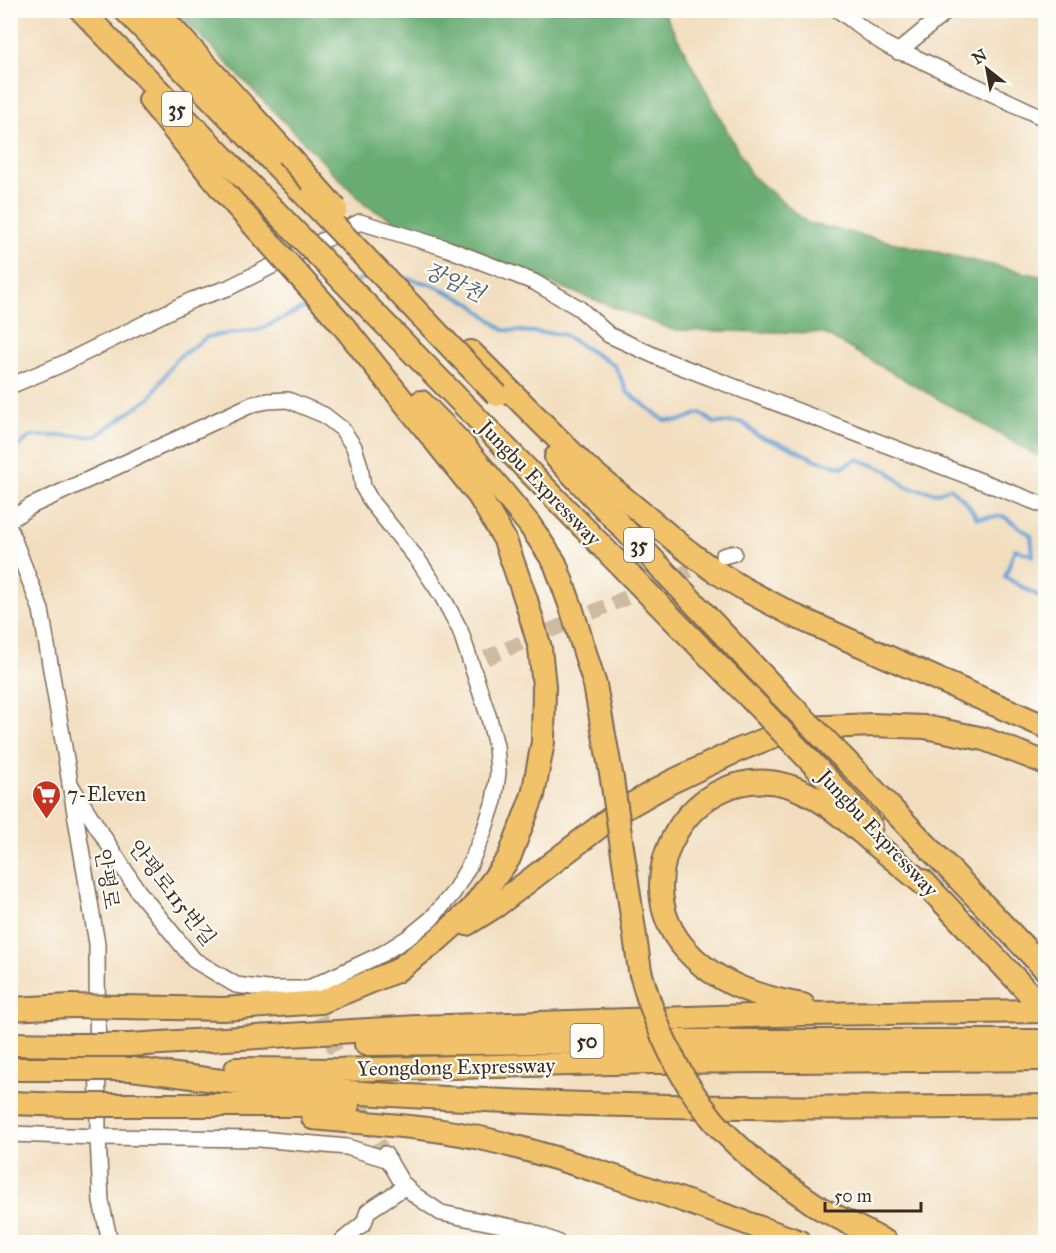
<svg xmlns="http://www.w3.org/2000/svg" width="1056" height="1253" viewBox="0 0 1056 1253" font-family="'IM FELL Great Primer','Noto Serif KR',serif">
<rect width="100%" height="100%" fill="#fdfcf7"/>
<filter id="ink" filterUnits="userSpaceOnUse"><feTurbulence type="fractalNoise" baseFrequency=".0167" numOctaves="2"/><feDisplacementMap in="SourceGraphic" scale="12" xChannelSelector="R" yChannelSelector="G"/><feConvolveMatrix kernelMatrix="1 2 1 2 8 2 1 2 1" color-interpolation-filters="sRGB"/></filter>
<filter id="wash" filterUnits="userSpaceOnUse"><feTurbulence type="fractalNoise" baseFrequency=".008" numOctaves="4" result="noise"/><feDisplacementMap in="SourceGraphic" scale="24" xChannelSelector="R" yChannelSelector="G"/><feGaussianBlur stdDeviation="1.35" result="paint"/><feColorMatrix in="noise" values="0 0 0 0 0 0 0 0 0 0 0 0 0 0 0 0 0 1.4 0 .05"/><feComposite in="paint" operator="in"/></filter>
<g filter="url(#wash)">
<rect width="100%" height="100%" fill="#f2debf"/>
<path fill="#68ac72" stroke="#526b48" stroke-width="1.5" d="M176,11H663L751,175L808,223L1045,277V456L1034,454L823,333L673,330L409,229L365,205Z"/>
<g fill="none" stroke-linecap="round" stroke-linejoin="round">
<g stroke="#63a0d4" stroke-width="4">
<path d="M394,275L433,285L472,304L503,330L562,334L615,366L628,393L664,420L679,421L700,413L714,423L742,422L758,436L790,447L816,460L843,467L857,459L888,471L906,487L938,493L950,488L966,502L977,518L1003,516L1031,535L1033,556L1015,549L1005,577L1038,596L1046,592"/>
<path d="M355,282L370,275"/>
<path d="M10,453L31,436H96L150,398L176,359L207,337L261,329L314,303"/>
</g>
</g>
</g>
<g filter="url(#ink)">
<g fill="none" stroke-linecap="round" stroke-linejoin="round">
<g stroke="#cdba9f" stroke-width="15" stroke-dasharray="15 8" stroke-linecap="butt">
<path d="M486,658L712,561"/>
<path d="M310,996L381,1148"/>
</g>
<defs>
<g id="minor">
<path d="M838,10C862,26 882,48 910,55L1046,119"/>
<path d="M898,52L948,10"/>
<path d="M10,386L62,364L192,300L228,288L360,222L446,248L534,282L579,308L609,335L664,360L1046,506"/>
<path d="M10,520L31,506L253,404L268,401L288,400L324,415L342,429L354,447L360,466L363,487L372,503L418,560L442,596L460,630L489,718L496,746L498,773L494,801L483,834L469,866L453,893L431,919L409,937L382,954L307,989H267L236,985L194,960L138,891L70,784"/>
<path d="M10,530L41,610L97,944L98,1137L101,1202L110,1242"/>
<path d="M723,556L734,553"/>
<path d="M10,1134L98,1137L260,1139L347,1147L389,1160"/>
<path d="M385,1154L402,1183L416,1196L441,1213L527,1230L557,1242"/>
<path d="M343,1242V1240L364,1223L368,1211L406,1186"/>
</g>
<g id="highway">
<path d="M81,10L272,208"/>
<path d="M125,10L309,199"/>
<path d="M152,10L173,29L287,154"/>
<path d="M150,100L225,193"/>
<path d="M471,352L584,465L684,548L713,570L746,590L797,617L1046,727"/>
<path d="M421,402L460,442L501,490L529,524L555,563L571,607L595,685L612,779"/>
<path d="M466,407L750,698"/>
<path d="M556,457L780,694"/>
<path d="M844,759L1046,970"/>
<path d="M816,767L871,826"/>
<path d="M625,868L640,971"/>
<path d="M923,881L1046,1011"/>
<path d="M467,924L496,906L620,811L669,783L736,751L774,736L803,728L872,725L925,727L984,739L1046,763"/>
<path d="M803,1005C761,998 715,983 686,950C621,879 693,760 786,785C818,794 845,819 870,840C891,857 912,874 933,892"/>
<path d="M123,1007L223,1009L321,1002L396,971L435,942L472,909L509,858L533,795L543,742L544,686L540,648L526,600L505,540L479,496L341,323"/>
<path d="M10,1009L71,1006"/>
<path d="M10,1044L68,1045"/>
<path d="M366,1044L659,1041H1046"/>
<path d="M129,1045L417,1027L806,1014L1046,1011"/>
<path d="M10,1069H66"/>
<path d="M132,1069C178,1075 223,1082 269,1086C527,1108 787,1110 1046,1106"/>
<path d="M236,1069L335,1070L653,1062L1046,1059"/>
<path d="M10,1103L68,1105"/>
<path d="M132,1105H348"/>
<path d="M313,1118C371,1124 432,1126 489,1140C595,1166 697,1206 800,1242"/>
<path d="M762,1168L820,1208L886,1242"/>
</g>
</defs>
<use href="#minor" stroke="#7b6956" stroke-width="18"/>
<use href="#highway" stroke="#7b6956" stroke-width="26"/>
<use href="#minor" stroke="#fff" stroke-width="15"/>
<use href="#highway" stroke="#f2c26a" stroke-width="22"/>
<defs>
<g id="highway-bridge">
<path d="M287,154L336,209"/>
<path d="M225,193L341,323"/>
<path d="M309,199L497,395"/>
<path d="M272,208L466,407"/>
<path d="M780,694L844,759"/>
<path d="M750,698L816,767"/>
<path d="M612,779L625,868"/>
<path d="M640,971C654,1023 676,1073 710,1116C724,1135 745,1151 762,1168"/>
<path d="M71,1006L123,1007"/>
<path d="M68,1045H129"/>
<path d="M66,1069H132"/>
<path d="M68,1105H132"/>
</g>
</defs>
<use href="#highway-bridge" stroke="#7b6956" stroke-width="26" stroke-linecap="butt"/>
<use href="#highway-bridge" stroke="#f2c26a" stroke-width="22"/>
</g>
</g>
<defs>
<symbol id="supermarket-pin" viewBox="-11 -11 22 30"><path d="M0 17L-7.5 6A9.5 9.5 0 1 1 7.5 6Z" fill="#c8321e" stroke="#fdfcf7"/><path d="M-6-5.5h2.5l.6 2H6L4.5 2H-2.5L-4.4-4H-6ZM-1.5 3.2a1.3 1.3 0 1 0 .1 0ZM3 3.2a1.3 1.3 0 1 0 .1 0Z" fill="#fff"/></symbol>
</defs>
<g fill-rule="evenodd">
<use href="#supermarket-pin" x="30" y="778" width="33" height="45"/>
</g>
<g text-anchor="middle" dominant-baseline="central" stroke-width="4.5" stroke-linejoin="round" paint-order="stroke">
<g fill="#fdfcf7" stroke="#75695f" stroke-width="1.5">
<rect x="162" y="92" width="30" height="34" rx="4.5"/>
<rect x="624" y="528" width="30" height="34" rx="4.5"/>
<rect x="570.5" y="1024" width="33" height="34" rx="4.5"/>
</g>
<g font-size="20" font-weight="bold" fill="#3b2a1e">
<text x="177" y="109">35</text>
<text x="639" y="545">35</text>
<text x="587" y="1041">50</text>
</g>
<g font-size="21" fill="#3b2a1e" stroke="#fdfcf7">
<text transform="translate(540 483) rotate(46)">Jungbu Expressway</text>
<text transform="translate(878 833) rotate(47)">Jungbu Expressway</text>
<text transform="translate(107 879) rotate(81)">안평로</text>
<text transform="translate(172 893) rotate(52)">안평로115번길</text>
<text transform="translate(456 1067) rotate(-1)">Yeongdong Expressway</text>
</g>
<g font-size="21" fill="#3b2a1e" stroke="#fdfcf7" text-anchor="start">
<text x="67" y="794">7-Eleven</text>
</g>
<g font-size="22" font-style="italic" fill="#4b5967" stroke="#fdfcf7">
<text transform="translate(454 282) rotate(25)">장암천</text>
</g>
</g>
<rect width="1056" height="1253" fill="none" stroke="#fdfcf7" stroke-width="36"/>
<g transform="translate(987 69) rotate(329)" stroke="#fdfcf7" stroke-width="4.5" paint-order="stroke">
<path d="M0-4.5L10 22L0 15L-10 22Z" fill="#3b2a1e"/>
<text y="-9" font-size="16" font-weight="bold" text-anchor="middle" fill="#3b2a1e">N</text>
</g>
<path d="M825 1202v9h96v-9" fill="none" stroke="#3b2a1e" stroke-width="3"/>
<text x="834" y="1202" font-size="18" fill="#3b2a1e" stroke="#fdfcf7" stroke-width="4.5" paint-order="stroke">50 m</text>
</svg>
